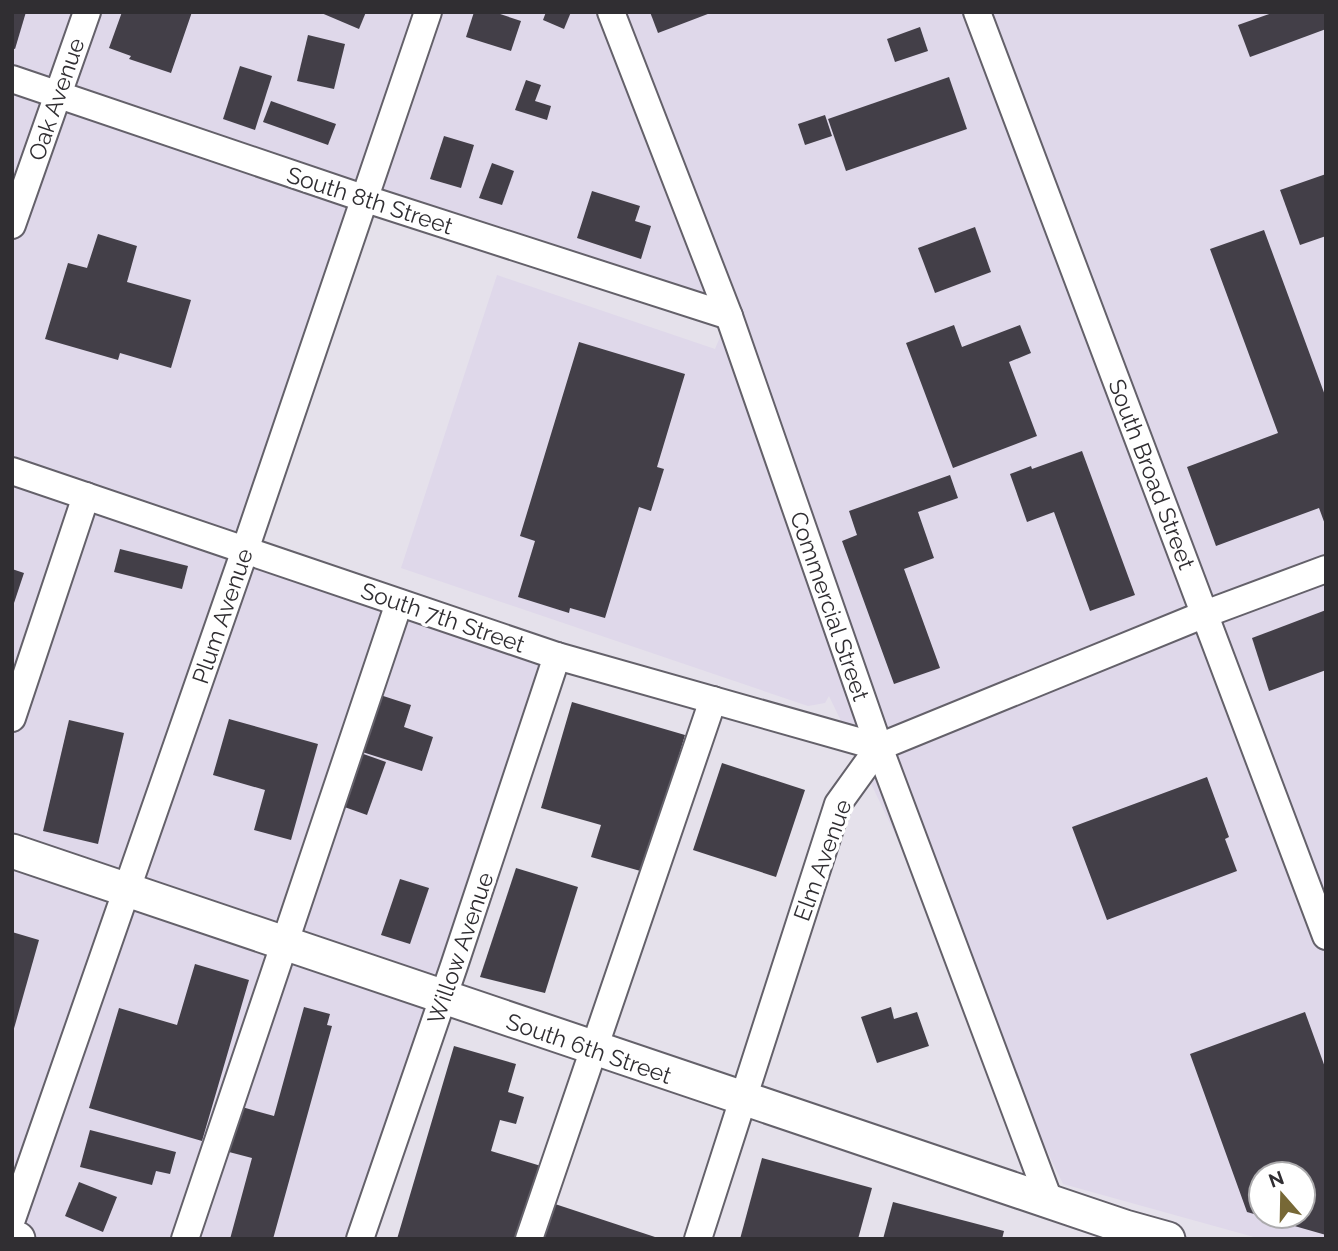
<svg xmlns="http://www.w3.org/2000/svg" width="1338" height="1251" viewBox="0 0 1338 1251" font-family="Raleway,sans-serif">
<rect width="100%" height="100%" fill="#e5e1eb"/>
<path fill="#dfd8ea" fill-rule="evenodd" d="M12,12H1326V1239H1261L1063,1184L829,696L825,703L808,706L401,568L497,275L715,349L729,316L363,198L245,550L557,656L358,1239H12ZM1261,1174H1303V1216H1261Z"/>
<g fill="#433f48">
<path d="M12,12H26L15,49L12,48Z"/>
<path d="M122,12H192L171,73L129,59L131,56L109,48Z"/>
<path d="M319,12H366L359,29Z"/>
<path d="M474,12H494L521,21L511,51L466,37Z"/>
<path d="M546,12H571L564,29L543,20Z"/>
<path d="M650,12H713L658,33Z"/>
<path d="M1275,12H1326V29L1250,57L1238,25Z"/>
<path d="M920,27L928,51L895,62L887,39Z"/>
<path d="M308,35L345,44L334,89L297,81Z"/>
<path d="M240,66L272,76L255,130L223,119Z"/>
<path d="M949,77L967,129L846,171L828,119Z"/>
<path d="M526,80L541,85L535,101L551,106L547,120L515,110Z"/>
<path d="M271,101L336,124L328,145L263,122Z"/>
<path d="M825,115L832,136L805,145L798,124Z"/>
<path d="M444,136L474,145L461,188L430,179Z"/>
<path d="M492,163L514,171L502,205L479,198Z"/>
<path d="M1326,174V236L1300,245L1280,190Z"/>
<path d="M592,191L640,206L635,221L651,226L641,259L577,238Z"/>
<path d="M975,227L991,272L935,293L918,248Z"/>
<path d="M1264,230L1326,398V527L1319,508L1216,546L1187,467L1278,433L1210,249Z"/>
<path d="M98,234L137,246L127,282L191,300L171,368L120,353L118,360L45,339L68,263L87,268Z"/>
<path d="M954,325L962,347L1020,325L1031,353L1009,362L1037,436L953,468L906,343Z"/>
<path d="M579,342L685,374L657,467L664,469L651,511L639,507L605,618L570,608L569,613L518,597L535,541L520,536Z"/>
<path d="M1082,451L1135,595L1090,611L1054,512L1027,522L1010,474L1031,466L1032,469Z"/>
<path d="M950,475L958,498L918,512L934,558L904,569L940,668L894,684L842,541L857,535L849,511Z"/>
<path d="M120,549L188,566L182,589L114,572Z"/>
<path d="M12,569L24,573L13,606H12Z"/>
<path d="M1326,610V670L1269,691L1252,638Z"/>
<path d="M374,693L411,705L404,727L433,737L422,771L356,750Z"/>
<path d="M572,702L685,735L644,872L591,857L601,825L541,808Z"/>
<path d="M229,719L318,744L291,840L254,830L265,790L213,775Z"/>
<path d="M69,720L124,733L98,844L43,831Z"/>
<path d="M355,751L386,762L367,815L336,804Z"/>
<path d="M722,763L805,790L776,877L693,850Z"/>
<path d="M1207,777L1229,837L1225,839L1237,871L1107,920L1072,827Z"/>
<path d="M516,868L578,887L545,993L480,977Z"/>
<path d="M400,879L429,888L410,944L381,935Z"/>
<path d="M12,932L39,940L13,1032H12Z"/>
<path d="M195,964L249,980L202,1141L89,1108L119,1008L177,1025Z"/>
<path d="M304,1007L330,1014L327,1025L332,1026L273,1239H230L252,1158L229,1152L242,1107L274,1116Z"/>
<path d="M891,1007L894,1019L917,1012L929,1046L877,1063L861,1017Z"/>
<path d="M1305,1012L1326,1070V1235L1263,1217L1303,1216V1174H1261V1216L1247,1212L1190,1054Z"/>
<path d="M454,1046L516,1064L508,1092L524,1097L516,1124L500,1120L491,1151L541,1166L519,1239H397Z"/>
<path d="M90,1130L176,1152L170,1174L156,1171L152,1185L80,1167Z"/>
<path d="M762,1158L872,1188L858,1239H740Z"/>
<path d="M79,1182L117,1197L103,1232L65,1216Z"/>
<path d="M893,1202L1004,1231L1002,1239H883Z"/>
<path d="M552,1203L658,1238V1239H540Z"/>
</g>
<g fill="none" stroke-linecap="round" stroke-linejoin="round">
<defs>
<g id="minor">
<path d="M611,12L729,316L879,747L1049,1200"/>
<path d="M977,12L1326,936"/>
<path d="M12,79L363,198L729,316"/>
<path d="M12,225L87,12"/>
<path d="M12,471L557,656L879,747"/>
<path d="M12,718L86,496"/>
<path d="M12,1219L245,550L428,12"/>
<path d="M185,1239L399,603"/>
<path d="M360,1239L454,966L557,656"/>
<path d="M529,1239L713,700"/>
<path d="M698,1239L838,804L879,747L1205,614L1326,569"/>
</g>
<g id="major">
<path d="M12,851L1125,1227L1168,1239"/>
<path d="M12,1237L18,1239"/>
</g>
</defs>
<use href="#minor" stroke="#64616a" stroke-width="30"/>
<use href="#major" stroke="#64616a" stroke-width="37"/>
<use href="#minor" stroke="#fff" stroke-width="26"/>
<use href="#major" stroke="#fff" stroke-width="33"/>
</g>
<g text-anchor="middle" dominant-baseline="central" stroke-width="7" stroke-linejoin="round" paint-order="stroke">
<g font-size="23" fill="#302e32" stroke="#fff">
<text transform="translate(56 99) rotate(-71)">Oak Avenue</text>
<text transform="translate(370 200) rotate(18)">South 8th Street</text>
<text transform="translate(1152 474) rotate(69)">South Broad Street</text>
<text transform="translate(830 606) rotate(71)">Commercial Street</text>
<text transform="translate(222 616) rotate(-71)">Plum Avenue</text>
<text transform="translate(443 617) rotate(19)">South 7th Street</text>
<text transform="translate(822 860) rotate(-70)">Elm Avenue</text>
<text transform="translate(460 948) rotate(-71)">Willow Avenue</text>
<text transform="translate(589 1048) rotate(19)">South 6th Street</text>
</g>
</g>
<rect width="1338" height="1251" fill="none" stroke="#302e32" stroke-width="28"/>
<g transform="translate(1282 1195) rotate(340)"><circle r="33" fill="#ffffff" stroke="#acabad" stroke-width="2"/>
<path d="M0-5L12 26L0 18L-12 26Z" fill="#776836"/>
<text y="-10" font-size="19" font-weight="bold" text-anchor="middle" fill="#302e32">N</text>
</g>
</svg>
